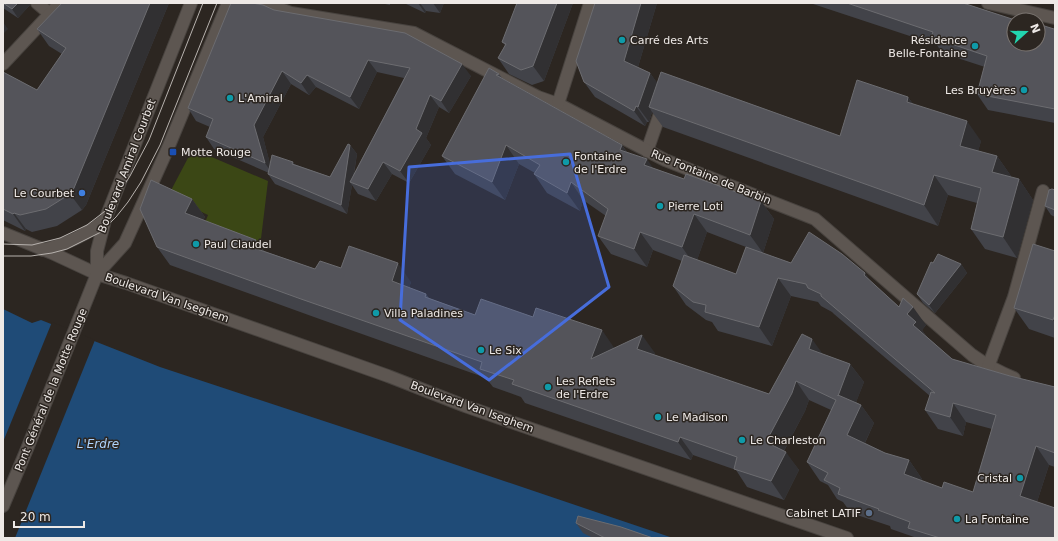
<svg xmlns="http://www.w3.org/2000/svg" width="1058" height="541" viewBox="0 0 1058 541" font-family="'DejaVu Sans',sans-serif">
<rect width="100%" height="100%" fill="#2c2621"/>
<path fill="#3b4715" d="M200,152L268,181L260,247L202,230L208,215L168,196L188,158Z"/>
<path fill="#1f4b77" d="M3,309L32,323L41,320L160,367L421,453L673,538H3Z"/>
<path fill="#2c2621" d="M52,322L95,340L15,538H3V442Z"/>
<g fill="none" stroke-linecap="round" stroke-linejoin="round">
<defs>
<path id="service" d="M647,151L663,105"/>
<g id="minor">
<path d="M37,3L50,14"/>
<path d="M265,3L291,13L414,33L538,97L558,104L665,160L815,219L972,355C986,365 998,372 1014,378"/>
<path d="M988,3L1055,18"/>
<path d="M3,64L60,3"/>
<path d="M558,104L590,3"/>
<path d="M3,233L52,253L97,274L126,283L388,376L465,406L847,538"/>
<path d="M43,250C67,244 86,235 105,220"/>
<path d="M988,367L1014,297L1043,191"/>
</g>
<g id="tertiary">
<path d="M97,274L125,243L168,148L228,3"/>
<path d="M3,506L27,449L97,274V251L105,220L191,3"/>
</g>
</defs>
<use href="#service" stroke="#48433f" stroke-width="14"/>
<use href="#minor" stroke="#48433f" stroke-width="14"/>
<use href="#tertiary" stroke="#48433f" stroke-width="14"/>
<use href="#service" stroke="#5d5651" stroke-width="12"/>
<use href="#minor" stroke="#5d5651" stroke-width="12"/>
<use href="#tertiary" stroke="#5d5651" stroke-width="12"/>
<g stroke="#b7b2ae" stroke-width="1">
<path d="M3,244L32,245L60,238L87,225L109,208L130,176L149,140L203,3"/>
<path d="M3,256H31L52,253L67,249L101,232L116,217L128,202L141,182L160,145L217,3"/>
</g>
</g>
<g fill="#424349" fill-rule="evenodd">
<path d="M3,3H30V5L18,18L3,8Z"/>
<path d="M62,3H169L86,205L82,210L57,226L32,232L26,229L25,231L3,220V72L37,90L62,54L49,46L37,29Z"/>
<path d="M380,3H390V5Z"/>
<path d="M404,3H444L440,13L426,11L425,13Z"/>
<path d="M517,3H573L544,81L532,85L509,74L498,58L505,45L502,42Z"/>
<path d="M595,3H657L638,67L650,73L657,83L840,136L908,97L913,104L981,141L978,151L997,156L1011,176L1010,177L1019,179L1033,200L1017,258L985,249L971,229L977,203L948,195L938,226L663,127L652,112L649,122H647L645,126L595,97L584,82Z"/>
<path d="M810,3H963L1014,20L1054,29L1055,28V123L988,110L977,94L985,67L942,53L937,45Z"/>
<path d="M274,10L471,76L449,113L439,107L426,138L431,145L409,183L392,174L376,201L358,194L352,185L347,214L275,184L268,174L269,173L214,149L206,137L210,127L196,121L188,108ZM377,72L404,78L354,174L357,154L350,145L330,177L294,164L293,162L270,164L263,137L291,84L309,95L316,87L359,109Z"/>
<path d="M489,68L499,74L502,78L622,145L627,152L653,168L684,179L761,201L774,219L763,253L791,263L865,273L870,281L899,307L926,325L922,330L927,337L952,359L1010,376L1055,387V467L1049,465L1037,502L1055,538H915L914,537L891,529L890,526L851,513L843,502L837,499L828,485L820,481L807,462L831,410L809,400L805,411L784,451L799,470L784,500L747,487L736,470L693,455L691,460L525,403L521,397L493,387L486,378L314,317L170,265L157,247L192,199L205,217L203,220L256,240L264,251L315,269L341,268L411,282L409,288L426,294L429,298L475,315L614,348L655,353L654,355L769,394L823,354L850,364L864,382L856,402L861,405L874,423L865,443L885,453L909,460L922,479L921,481L942,488L973,492L992,429L966,422L963,436L938,429L925,410L930,396L834,314L832,312L821,306L818,302L791,296L772,346L718,331L712,322L706,320L686,305L673,286L682,261L653,250L647,267L611,254L598,236L606,216L583,200L580,211L547,193L534,174L535,173L519,164L505,200L455,174L442,156ZM707,232L746,247L736,274L697,260Z"/>
<path d="M1055,190V217L1051,215L1045,206Z"/>
<path d="M1055,251V338L1029,329L1014,308Z"/>
<path d="M933,263L961,264L967,273L935,313L923,303L917,294Z"/>
<path d="M576,523L653,538H593L583,533Z"/>
</g>
<g fill="#313032">
<path d="M18,3H30V5L18,18L12,9Z"/>
<path d="M150,3H169L86,205L82,210L70,194Z"/>
<path d="M418,3H420L426,11L425,13Z"/>
<path d="M433,3H444L440,13Z"/>
<path d="M557,3H573L544,81L533,66Z"/>
<path d="M641,3H657L635,77L624,61Z"/>
<path d="M3,22L8,29L3,34Z"/>
<path d="M368,60L377,72L359,109L350,97Z"/>
<path d="M462,64L471,76L449,113L441,101Z"/>
<path d="M282,71L291,84L263,137L273,175L265,163L254,125Z"/>
<path d="M650,73L661,88L649,107L652,112L649,122L638,107Z"/>
<path d="M307,75L316,87L309,95L301,83Z"/>
<path d="M430,95L439,107L426,138L431,145L409,183L400,171L416,129Z"/>
<path d="M908,97L922,117L907,102Z"/>
<path d="M636,106L647,122L645,126L634,111Z"/>
<path d="M967,121L981,141L974,167L960,146Z"/>
<path d="M350,145L357,154L352,183L350,182L352,185L347,214L341,205Z"/>
<path d="M506,145L519,164L505,200L492,182Z"/>
<path d="M622,145L634,163L620,150Z"/>
<path d="M997,156L1011,176L1006,192L992,172Z"/>
<path d="M647,159L659,177L644,165Z"/>
<path d="M383,162L392,174L376,201L368,189Z"/>
<path d="M934,175L948,195L938,226L924,205Z"/>
<path d="M1019,179L1033,200L1017,258L1003,237Z"/>
<path d="M571,182L583,200L580,211L567,193Z"/>
<path d="M192,199L205,217L198,231L185,213Z"/>
<path d="M761,201L774,219L763,253L750,235Z"/>
<path d="M14,213L26,229L25,231L13,214Z"/>
<path d="M694,214L707,232L695,266L682,247Z"/>
<path d="M640,232L653,250L647,267L634,249Z"/>
<path d="M256,240L269,259L254,248Z"/>
<path d="M398,263L411,282L405,300L392,281Z"/>
<path d="M961,264L967,273L935,313L929,305Z"/>
<path d="M865,273L878,292L864,275Z"/>
<path d="M778,278L791,296L772,346L759,327Z"/>
<path d="M913,307L926,325L922,330L929,340L913,325L907,314Z"/>
<path d="M1055,315V323L1053,320Z"/>
<path d="M602,330L615,349L591,359Z"/>
<path d="M642,335L655,353L650,368L637,349Z"/>
<path d="M812,339L825,357L809,349Z"/>
<path d="M850,364L864,382L851,415L838,396Z"/>
<path d="M796,381L809,400L805,411L779,460L766,442Z"/>
<path d="M953,403L966,422L963,436L950,417Z"/>
<path d="M861,405L874,423L860,453L847,435Z"/>
<path d="M680,437L693,455L691,460L678,442Z"/>
<path d="M1036,446L1049,465L1033,514L1020,496Z"/>
<path d="M786,452L799,470L784,500L771,481Z"/>
<path d="M909,460L922,479L917,493L904,474Z"/>
</g>
<g fill="#54545a" stroke="#6c6c70">
<path d="M3,3H18L12,9Z"/>
<path d="M62,3H150L74,188L70,194L46,209L20,215L14,213L13,214L3,209V72L37,90L66,48L37,29Z"/>
<path d="M231,3H252L263,5L274,10L405,33L462,64L441,101L430,95L416,129L422,133L400,171L383,162L368,189L350,182L410,68L368,60L350,97L307,75L301,83L282,71L254,125L265,163L206,137L213,119L188,108Z"/>
<path d="M517,3H557L533,66L521,70L498,58L506,44L502,42Z"/>
<path d="M595,3H641L624,61L650,73L638,107L636,106L634,111L584,82L576,61Z"/>
<path d="M847,3H963L1015,20H1014V44H1038V24L1054,29L1055,28V109L977,94L987,56L931,37L933,32Z"/>
<path d="M1020,18L1027,20H1019Z"/>
<path d="M489,68L499,74L496,75L622,145L620,150L647,159L644,165L684,179L686,174L761,201L750,235L694,214L682,247L640,232L634,249L598,236L608,209L571,182L567,193L534,174L540,165L506,145L492,182L442,156Z"/>
<path d="M661,72L840,136L857,80L908,97L907,102L967,121L960,146L997,156L992,172L1019,179L1003,237L971,229L981,188L934,175L924,205L649,107Z"/>
<path d="M348,144L350,145L341,205L268,174L272,155L293,162L292,164L330,177Z"/>
<path d="M151,180L192,199L185,213L256,240L254,248L315,269L320,261L341,268L349,246L398,263L392,281L426,294L425,297L475,315L481,299L533,317L536,308L602,330L591,359L642,335L637,349L769,394L802,334L812,339L809,349L850,364L838,396V395L861,405L847,435L885,453L909,460L904,474L942,488L944,482L973,492L996,415L953,403L950,417L925,410L931,392L935,393L821,296V294L808,288L806,284L778,278L759,327L705,312L706,305L693,302L673,286L684,255L736,274L746,247L791,263L809,232L842,254L865,273L864,275L899,307L903,298L913,307L907,314L916,322L913,325L952,359L1010,376L1055,387V453L1036,446L1020,496L1055,508V538H940L908,528L910,522L878,510L879,509L838,494L840,488L824,480L828,473L807,462L836,400L796,381L792,393L766,442L786,452L771,481L734,469L737,457L680,437L678,442L512,384L514,380L480,369L482,362L301,299L157,247L140,209Z"/>
<path d="M1052,189L1055,190V210L1045,206L1049,190Z"/>
<path d="M1033,244L1055,251V315L1053,320L1014,308Z"/>
<path d="M938,254L961,264L929,305L917,294L931,262L933,263Z"/>
<path d="M578,516L621,527L653,538H605L576,523Z"/>
</g>
<path fill="#476ddb" fill-opacity="0.2" stroke="#476ddb" stroke-width="3" stroke-linejoin="round" d="M570,154L609,287L489,380L400,320L409,167Z"/>
<g fill="#0f9aa8" stroke="#2c2621" stroke-width="1.5">
<circle cx="622" cy="40" r="4"/>
<circle cx="975" cy="46" r="4"/>
<circle cx="1024" cy="90" r="4"/>
<circle cx="230" cy="98" r="4"/>
<circle cx="566" cy="162" r="4"/>
<circle cx="660" cy="206" r="4"/>
<circle cx="196" cy="244" r="4"/>
<circle cx="376" cy="313" r="4"/>
<circle cx="481" cy="350" r="4"/>
<circle cx="548" cy="387" r="4"/>
<circle cx="658" cy="417" r="4"/>
<circle cx="742" cy="440" r="4"/>
<circle cx="1020" cy="478" r="4"/>
<circle cx="957" cy="519" r="4"/>
</g>
<rect fill="#1a4fb4" stroke="#2c2621" stroke-width="1.5" x="169" y="148" width="8" height="8" rx="2"/>
<circle fill="#3f7fe0" stroke="#2c2621" stroke-width="1.5" cx="82" cy="193" r="4"/>
<circle fill="#5c6f8a" stroke="#2c2621" stroke-width="1.5" cx="869" cy="513" r="4"/>
<g text-anchor="middle" dominant-baseline="central" stroke-width="3" stroke-linejoin="round" paint-order="stroke">
<g font-size="11" fill="#eee9e6" stroke="#2c2621" text-anchor="start">
<text x="630" y="40">Carré des Arts</text>
<text x="967" y="40" text-anchor="end">Résidence<tspan x="967" dy="13">Belle-Fontaine</tspan></text>
<text x="1016" y="90" text-anchor="end">Les Bruyères</text>
<text x="238" y="98">L'Amiral</text>
<text x="181" y="152">Motte Rouge</text>
<text x="574" y="156">Fontaine<tspan x="574" dy="13">de l'Erdre</tspan></text>
<text x="74" y="193" text-anchor="end">Le Courbet</text>
<text x="668" y="206">Pierre Loti</text>
<text x="204" y="244">Paul Claudel</text>
<text x="384" y="313">Villa Paladines</text>
<text x="489" y="350">Le Six</text>
<text x="556" y="381">Les Reflets<tspan x="556" dy="13">de l'Erdre</tspan></text>
<text x="666" y="417">Le Madison</text>
<text x="750" y="440">Le Charleston</text>
<text x="1012" y="478" text-anchor="end">Cristal</text>
<text x="861" y="513" text-anchor="end">Cabinet LATIF</text>
<text x="965" y="519">La Fontaine</text>
</g>
<g font-size="11" fill="#eee9e6" stroke="#2c2621">
<text transform="translate(127 166) rotate(-69)">Boulevard Amiral Courbet</text>
<text transform="translate(711 177) rotate(22)">Rue Fontaine de Barbin</text>
<text transform="translate(167 298) rotate(19)">Boulevard Van Iseghem</text>
<text transform="translate(51 390) rotate(-68)">Pont Général de la Motte Rouge</text>
<text transform="translate(472 407) rotate(20)">Boulevard Van Iseghem</text>
</g>
<g font-size="12" font-style="italic" fill="#add3fd" stroke="#2c2621">
<text x="98" y="444">L'Erdre</text>
</g>
</g>
<rect width="1058" height="541" fill="none" stroke="#eee9e6" stroke-width="8"/>
<g transform="translate(1026 32) rotate(69)"><circle r="19" fill="#2c2621" stroke="#7a7470"/>
<path d="M0-3L7 15L0 10L-7 15Z" fill="#22d5af"/>
<text y="-6" font-size="11" font-weight="bold" text-anchor="middle" fill="#eee9e6">N</text>
</g>
<path d="M14 521v6h70v-6" fill="none" stroke="#eee9e6" stroke-width="2"/>
<text x="20" y="521" font-size="12" fill="#eee9e6" stroke="#2c2621" stroke-width="3" paint-order="stroke">20 m</text>
</svg>
